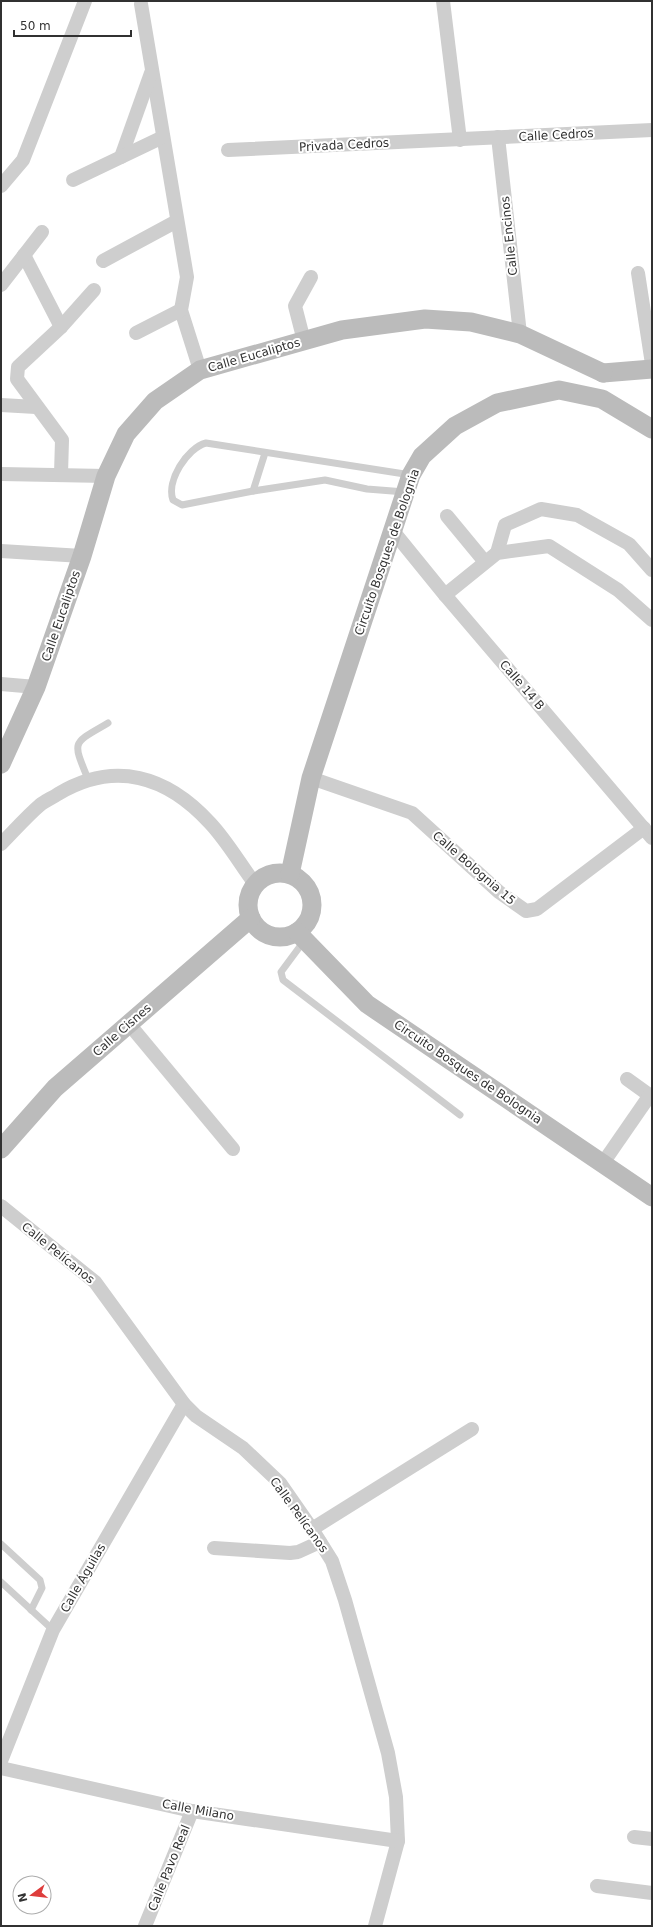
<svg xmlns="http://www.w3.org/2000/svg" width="653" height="1927" viewBox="0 0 653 1927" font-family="'DejaVu Sans',sans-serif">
<rect width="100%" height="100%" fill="#fff"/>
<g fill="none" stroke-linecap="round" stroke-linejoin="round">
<g stroke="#cecece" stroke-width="7">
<path d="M253,491L265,453"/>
<path d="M405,492L367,489L325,480L253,491L182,505L173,500C166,481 187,448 206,443L411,475"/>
<path d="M88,779C72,740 72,744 108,723"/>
<path d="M304,941L281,972L283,980L460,1115"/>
<path d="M1,1544L40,1580L42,1588L31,1610"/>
<path d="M1,1582L53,1630"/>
</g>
<g stroke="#cecece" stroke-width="14">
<path d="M443,1L460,140"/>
<path d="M141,4L187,277L181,310L200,370"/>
<path d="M498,137L520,334"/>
<path d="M228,150L652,130"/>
<path d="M121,157L151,73"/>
<path d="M73,180L163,137"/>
<path d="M1,186L23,160L85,1"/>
<path d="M24,255L61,327"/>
<path d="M103,261L177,221"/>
<path d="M638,273L652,364"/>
<path d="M1,285L42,232"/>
<path d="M136,333L181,310"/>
<path d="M304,341L295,306L311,277"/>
<path d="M1,405L36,407"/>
<path d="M1,474L106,476"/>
<path d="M61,474L62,440L17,379L18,367L61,327L94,290"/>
<path d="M447,516L485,562"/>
<path d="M393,531L445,595L652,838"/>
<path d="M1,551L82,556"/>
<path d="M497,553L505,525L541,509L577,515L629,544L652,570"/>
<path d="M445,595L497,553L549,546L618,590L652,620"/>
<path d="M1,684L36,687"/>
<path d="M311,778L412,813L499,892L526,911L537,909L644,828"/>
<path d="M1,844C14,831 26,817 40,805C45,801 52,798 58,794C115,760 167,776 210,823C227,841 240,864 255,884"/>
<path d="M129,1024L233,1149"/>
<path d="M627,1079L652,1097"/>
<path d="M603,1163L650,1095"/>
<path d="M1,1206L95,1282L184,1404L196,1416L243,1448L280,1483L312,1529L332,1561L345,1600L388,1753L396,1797L398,1841L375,1926"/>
<path d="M312,1529L472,1429"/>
<path d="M214,1548L290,1553L298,1552L320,1542"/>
<path d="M1,1761L53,1630L184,1404"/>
<path d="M1,1768L192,1811L398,1841"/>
<path d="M634,1837L652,1839"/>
<path d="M597,1886L652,1893"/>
<path d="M145,1926L192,1811"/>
</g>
<g stroke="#bbb" stroke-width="19">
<path d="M603,373L652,369"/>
<path d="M1,764L36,687L82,556L106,476L126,434L155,401L200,370L342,330L425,319L471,322L520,334L603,373"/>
<circle cx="280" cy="905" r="32"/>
<path d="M290,874L311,778L411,475L422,456L455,426L497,403L559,390L602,399L652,429"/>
<path d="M297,932L367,1004L652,1197"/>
<path d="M1,1149L55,1088L251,918"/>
</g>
</g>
<g text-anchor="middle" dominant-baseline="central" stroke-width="4" stroke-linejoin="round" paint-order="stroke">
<g font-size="12" fill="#313131" stroke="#fff">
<text transform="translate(556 135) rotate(-3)">Calle Cedros</text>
<text transform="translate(344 145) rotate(-3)">Privada Cedros</text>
<text transform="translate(509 236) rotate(-96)">Calle Encinos</text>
<text transform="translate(254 355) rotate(-16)">Calle Eucaliptos</text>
<text transform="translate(387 552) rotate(-71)">Circuito Bosques de Bolognia</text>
<text transform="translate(61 616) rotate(-71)">Calle Eucaliptos</text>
<text transform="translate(522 685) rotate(49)">Calle 14 B</text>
<text transform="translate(474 868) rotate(41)">Calle Bolognia 15</text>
<text transform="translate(122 1030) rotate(-41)">Calle Cisnes</text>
<text transform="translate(468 1072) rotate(34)">Circuito Bosques de Bolognia</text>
<text transform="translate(58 1253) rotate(39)">Calle Pelícanos</text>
<text transform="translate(299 1515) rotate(54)">Calle Pelícanos</text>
<text transform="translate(83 1578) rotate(-60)">Calle Águilas</text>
<text transform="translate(198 1810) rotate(10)">Calle Milano</text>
<text transform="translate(169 1868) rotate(-68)">Calle Pavo Real</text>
</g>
</g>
<rect width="653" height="1927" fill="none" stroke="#313131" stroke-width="4"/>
<g transform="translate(32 1895) rotate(255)"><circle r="19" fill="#ffffff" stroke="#adadad"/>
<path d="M0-3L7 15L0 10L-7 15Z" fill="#de3d3c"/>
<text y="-6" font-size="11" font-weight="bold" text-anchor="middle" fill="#313131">N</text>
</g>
<path d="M14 30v6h117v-6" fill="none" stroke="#313131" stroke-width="2"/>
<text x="20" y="30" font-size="12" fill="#313131" stroke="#ffffff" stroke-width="3" paint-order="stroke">50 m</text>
</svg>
